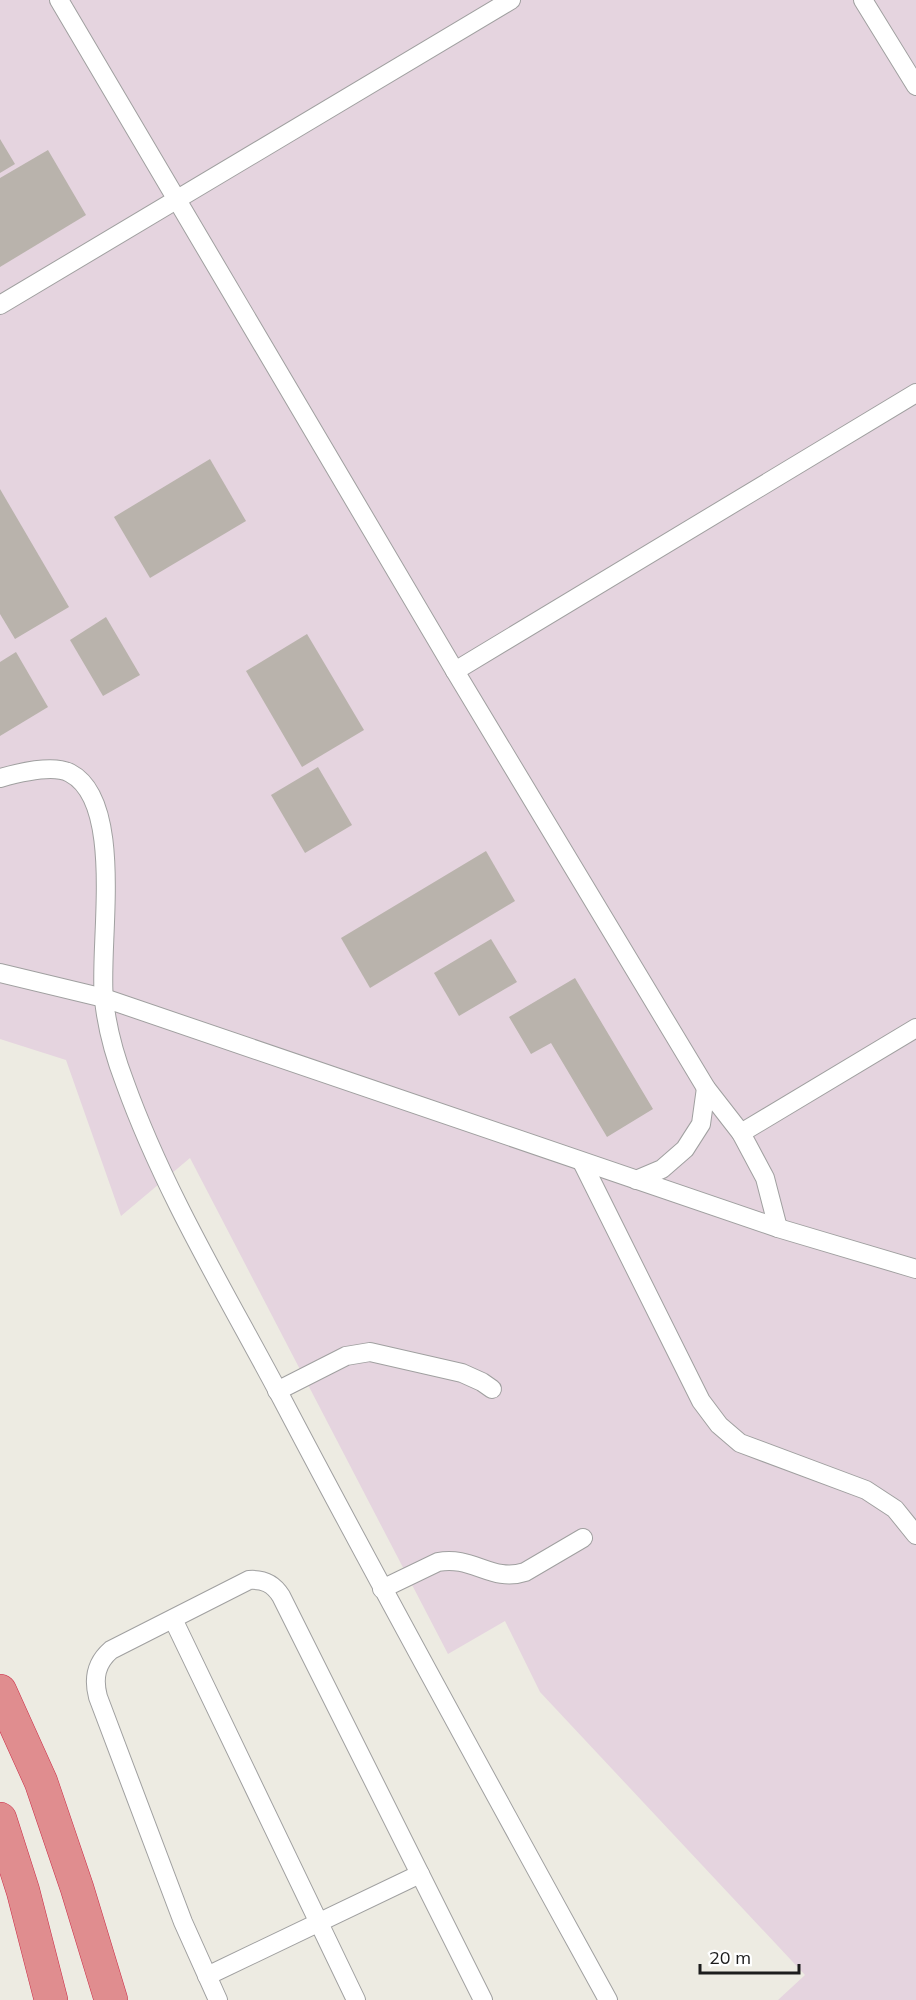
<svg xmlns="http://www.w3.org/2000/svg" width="916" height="2000" viewBox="0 0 916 2000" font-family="Mulish,sans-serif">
<rect width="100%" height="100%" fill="#edebe2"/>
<path fill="#e5d4df" d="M0,0H916V2000H778L805,1975L540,1692L505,1621L448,1654L190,1158L121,1216L66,1060L0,1039Z"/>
<g fill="#b9b3ac">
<path d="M0,139L15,164L0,173Z"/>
<path d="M48,150L86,215L0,267V178Z"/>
<path d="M210,459L246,521L150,578L114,517Z"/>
<path d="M0,489L69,607L15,639L0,614Z"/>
<path d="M106,617L140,675L103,696L70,640Z"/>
<path d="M307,634L364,730L302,767L246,671Z"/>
<path d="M16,652L48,707L0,736V662Z"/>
<path d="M318,767L352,825L305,853L271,795Z"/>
<path d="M486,851L515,901L370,988L341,938Z"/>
<path d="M491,939L517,982L459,1016L434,973Z"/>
<path d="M575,978L653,1109L607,1137L551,1043L531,1054L509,1017Z"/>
</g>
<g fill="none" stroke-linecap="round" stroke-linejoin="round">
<defs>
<g id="lane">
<path d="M59,0L455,671L706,1088L741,1133L765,1178L778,1228"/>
<path d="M863,0L916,86"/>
<path d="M0,305L511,0"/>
<path d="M455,671L916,393"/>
<path d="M0,778C18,773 53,764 70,773C126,802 98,946 104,1000C107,1028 115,1057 125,1083C165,1194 227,1295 282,1399C388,1601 498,1800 608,2000"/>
<path d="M0,973L104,998L778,1228L916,1269"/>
<path d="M741,1133L916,1028"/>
<path d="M582,1162L701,1401L719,1425L740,1443L866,1490L895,1509L916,1535"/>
<path d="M636,1180L662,1169L685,1149L701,1124L706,1088"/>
<path d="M277,1391L346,1356L370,1352L462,1373L482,1382L492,1389"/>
<path d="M382,1589L438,1562C472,1555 492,1583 525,1572L583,1538"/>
<path d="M173,1619L356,2000"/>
<path d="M207,1976L420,1874"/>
<path d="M218,2000L183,1922L98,1697C93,1678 96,1663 111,1650L249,1580C263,1579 273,1583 281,1596L483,2000"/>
</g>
<g id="highway">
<path d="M0,1691L41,1782L77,1888L111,2000"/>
<path d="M0,1819L23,1891L51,2000"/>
</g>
</defs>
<use href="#lane" stroke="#a0a0a0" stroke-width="20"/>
<use href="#highway" stroke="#cb2e49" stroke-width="34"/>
<use href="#lane" stroke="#fff" stroke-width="18"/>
<use href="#highway" stroke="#e08d8f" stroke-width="33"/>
</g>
<path d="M700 1964v9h99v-9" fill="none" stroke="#1c1c1c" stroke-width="3"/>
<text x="709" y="1964" font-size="18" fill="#1c1c1c" stroke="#ffffff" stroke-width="4.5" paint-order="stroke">20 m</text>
</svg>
